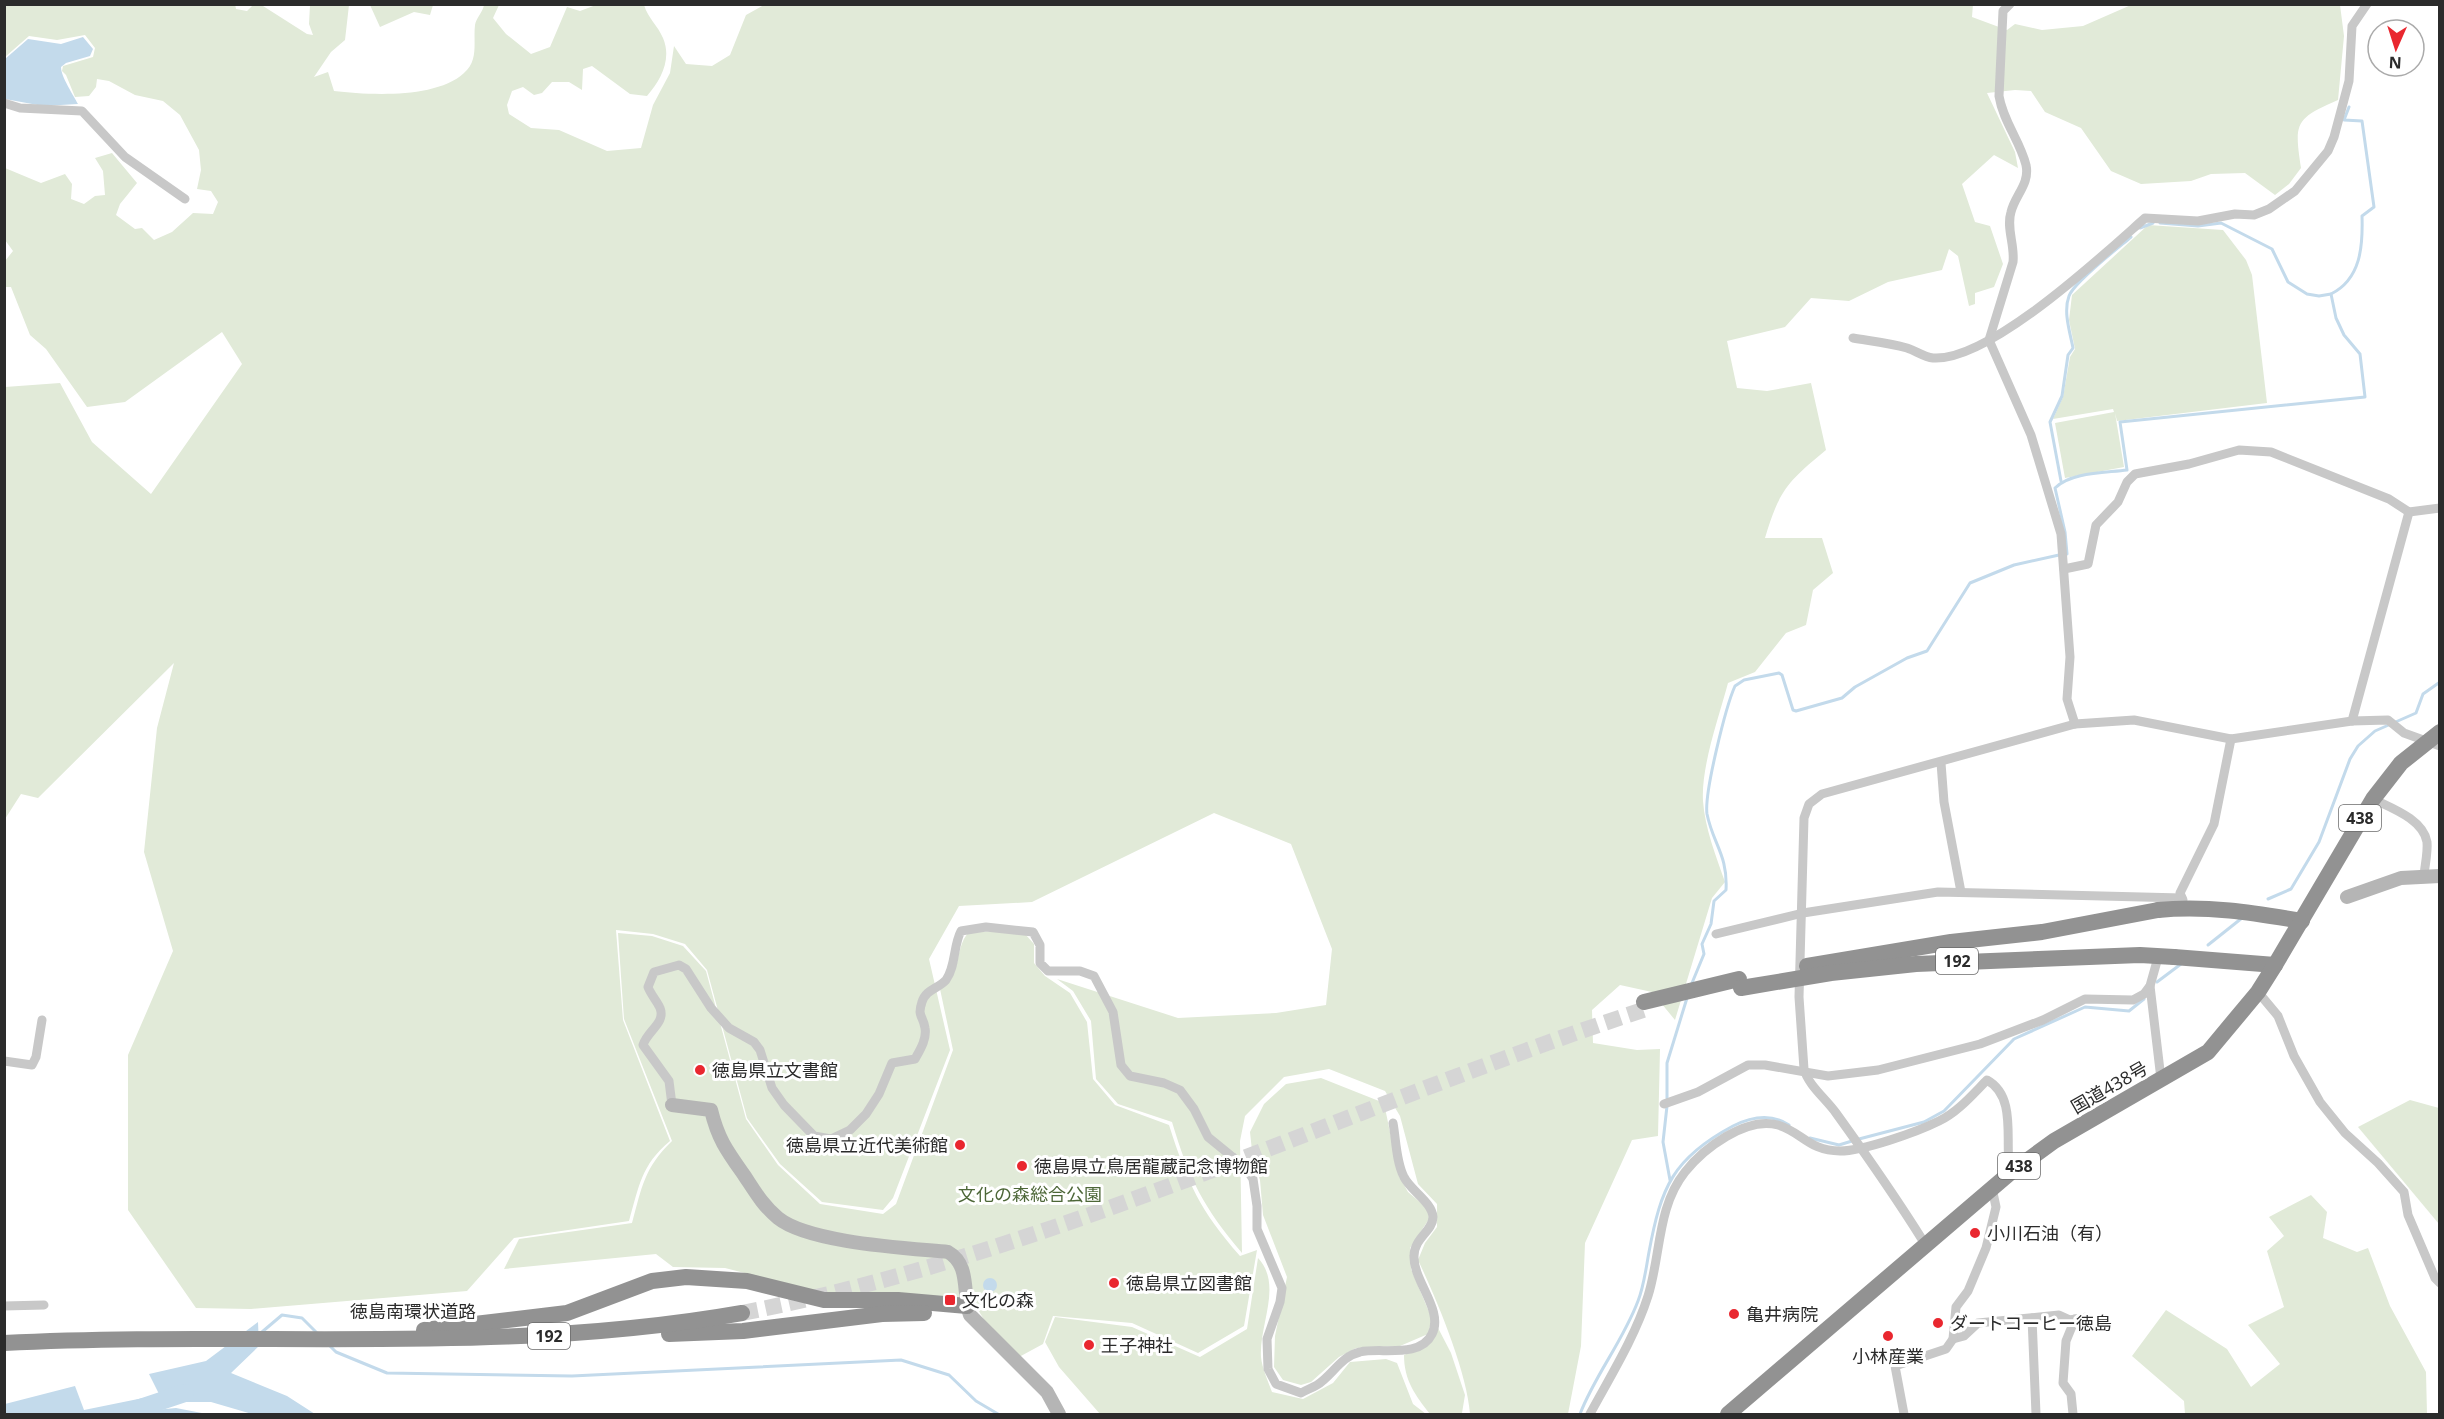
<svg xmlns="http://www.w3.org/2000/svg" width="2444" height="1419" viewBox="0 0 2444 1419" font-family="'Open Sans','Noto Sans JP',sans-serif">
<rect width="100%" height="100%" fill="#fff"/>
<g fill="#e1ead8">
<path d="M235,4L236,9L247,11L253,5L263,6L307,34L313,35L309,24L310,5H349L345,40L331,52L314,77L328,72L334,91C369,95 436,99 464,73C479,60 473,42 475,25C476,18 483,12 484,5H499L493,18L506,34L531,54L550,47L567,7L580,11L596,5H644C648,18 658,26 663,38C672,59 661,80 647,96L630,94L592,66L583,69L582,90L569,82H552L542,93L534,95L523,87L512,91L507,105L509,114L531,128L559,130L607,151L641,148L653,105L670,73L674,46L686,64L712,66L730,55L746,15L764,5L1973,4L1972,17L2007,30L2015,24L2042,30L2083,26L2131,5H2340L2344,36L2338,100C2295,119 2294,122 2301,168L2289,184L2275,195L2245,173L2211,174L2191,181L2141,184L2111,171L2081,128L2045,112L2031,91L2015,90L1987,93L2015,152L2018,168L1994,155L1962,184L1975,222L1990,226L2003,264L1994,287L1975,293V304L1969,306L1958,256L1949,249L1942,270L1888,282L1849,301L1811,298L1785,327L1727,341L1737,388L1767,391L1811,383L1826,450C1787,482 1779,491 1765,538H1822L1833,573L1813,590L1806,625L1786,633L1755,672L1728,683C1719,717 1701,766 1703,801C1705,829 1716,856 1725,882L1712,898L1675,1020L1652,992L1620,985L1592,1010L1593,1043L1637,1050L1660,1049L1658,1136L1632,1140L1585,1243L1581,1346L1568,1414H1470C1467,1372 1437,1300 1418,1260L1425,1243L1437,1227V1204L1418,1184L1400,1116L1385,1091L1329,1069L1284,1077L1245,1116L1240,1141L1242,1253C1203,1207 1189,1179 1172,1122L1118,1104L1096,1079L1091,1021L1073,991L1057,979L1178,1018L1276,1013L1326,1005L1332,949L1291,844L1214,813L1032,902L959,906L929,959L950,1050L893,1198L883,1210L822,1202L780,1164L747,1118L707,970L685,944L653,934L616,930L623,1020L670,1141C641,1165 639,1187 629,1221L514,1238L467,1291L251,1309L196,1308L128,1210V1055L173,951L144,852L157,728L174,663L38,798L21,794L5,819V387L60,383L92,442L151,494L242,364L222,332L125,402L87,407L46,349L30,335L11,287H5V261L13,251L5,240V168L41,183L65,174L72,184L71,199L84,204L95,196L105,195L103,171L95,158L112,153L137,183L120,204L116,215L135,229L142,228L154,240L172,232L193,213L213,214L218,202L211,191L197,189L201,170L199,150L180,115L163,101L135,95L109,81L97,79L96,87L89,96L75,97L66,75L62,71L63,66L93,57L95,48L85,35L57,40L29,36L5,57V5Z"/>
<path d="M370,5L371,4L433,5L430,15L414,12L380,27Z"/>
<path d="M2148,225L2223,230L2246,260L2252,275L2267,403L2117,421L2115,413L2124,467L2065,478L2055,423L2114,412L2113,409L2053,419L2063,397L2070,357L2075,349L2069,320L2072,295Z"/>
<path d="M993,931L1026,935L1034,944V963L1045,976L1070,993L1087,1022L1093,1079L1115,1105L1169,1125C1188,1184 1199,1209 1240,1256L1257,1250L1244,1326L1198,1353L1132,1323L1053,1316L1043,1344L1019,1357L991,1331L972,1300L843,1298L725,1268L673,1267L656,1254L504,1269L519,1239L632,1223C642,1187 644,1168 672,1141L624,1019L618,933L652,936L683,946L706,971L746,1119L778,1165L820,1204L883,1214L896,1204L953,1050L940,989C962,978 954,949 968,933Z"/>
<path d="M1321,1078L1384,1103L1399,1176L1408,1192L1428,1209L1429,1219L1410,1248L1411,1269L1432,1319L1428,1334L1400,1346L1356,1348L1339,1357L1311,1382L1301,1385L1283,1380L1274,1367L1275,1336L1287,1277L1263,1215L1260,1180L1253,1160L1250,1132L1264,1104L1286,1084Z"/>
<path d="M2410,1100L2439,1108V1224L2358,1127Z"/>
<path d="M2311,1195L2327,1212L2323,1238L2357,1252L2368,1248L2390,1306L2426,1372L2427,1414H2185L2184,1401L2132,1356L2166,1310L2227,1349L2251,1387L2280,1364L2248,1325L2284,1307L2267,1251L2284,1236L2269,1217Z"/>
<path d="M1258,1258C1283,1285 1259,1324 1261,1357C1262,1368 1268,1381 1272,1392L1303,1399L1333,1383L1350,1362L1386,1359L1397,1363L1413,1404L1426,1414H1100L1059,1367L1045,1342L1055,1317L1132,1327L1200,1357L1247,1329Z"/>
<path d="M1437,1326L1451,1353L1465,1395L1462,1413L1457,1414H1430C1415,1395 1404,1380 1404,1355L1425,1346Z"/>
</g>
<g fill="#c3daeb">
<path d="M83,37L93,49L90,56L66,63L61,67C61,77 74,96 78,104L43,106L5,99V59L28,39L61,44Z"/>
<circle cx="990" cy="1285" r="7"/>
<path d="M258,1322L259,1346L231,1373L287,1396L315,1414H252L211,1402H163L149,1374L206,1361Z"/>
<path d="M75,1386L84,1410L148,1397L155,1410L176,1408L207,1414H5V1404Z"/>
</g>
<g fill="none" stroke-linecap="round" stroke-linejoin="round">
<g stroke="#c3daeb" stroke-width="3">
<path d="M2160,223L2198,226L2221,223L2272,249L2288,282L2307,294L2319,296L2331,294"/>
<path d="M2140,228L2153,223"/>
<path d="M2061,481L2050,422L2062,396L2068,355L2073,348C2070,332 2063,312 2069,296C2074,282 2118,248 2131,237"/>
<path d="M2067,554L2065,532L2055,488C2071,472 2105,473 2127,470L2120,422L2365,397L2360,354L2344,335L2336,318L2331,294C2361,279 2363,246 2362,216L2374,207L2362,121L2344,120L2349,107"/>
<path d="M2268,899L2291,889L2319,842L2350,759L2358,746L2375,731L2416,713L2423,694L2440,682"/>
<path d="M2208,945L2242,918"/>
<path d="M2157,982L2181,964"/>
<path d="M1692,983L1704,954L1702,944L1711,924L1714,901L1726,890C1728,855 1713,844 1707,814C1704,793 1726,706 1735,686L1744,680L1779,673L1782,675L1793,710L1796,711L1842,698L1855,687L1907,658L1927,651L1970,583L2014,565L2059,555"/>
<path d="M1667,1098V1063L1687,998"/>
<path d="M1667,1106L1663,1142L1670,1180"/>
<path d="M1810,1138L1839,1145L1852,1141"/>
<path d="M1859,1139L1924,1122L1944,1111L2014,1039L2085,1007L2129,1011L2144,999"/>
<path d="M262,1332L282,1315L302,1318L318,1334"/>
<path d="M329,1345L336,1352L387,1373L572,1376L901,1360L949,1375L976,1401L998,1414"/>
<path d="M1580,1414C1595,1375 1623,1341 1638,1301C1644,1286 1646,1268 1649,1252C1661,1187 1673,1158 1733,1126C1751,1117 1771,1113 1789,1125"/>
</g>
<path stroke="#c3daeb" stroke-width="18" d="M122,1414L185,1393"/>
<path stroke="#d5d5d5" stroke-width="16" stroke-dasharray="16 8" stroke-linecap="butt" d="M742,1313C1056,1252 1344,1108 1646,1009"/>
<g stroke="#c8c8c8" stroke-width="9">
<path d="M2010,4L2003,11L1999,96C2003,121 2020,141 2026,165C2030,184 2015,195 2011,212C2006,228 2015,245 2013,262L1989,340L2031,435L2061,534L2070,657L2067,699L2075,724"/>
<path d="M4,103L20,108L82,111L125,157L185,199"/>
<path d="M1853,338C1871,341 1890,343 1907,348C1916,351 1924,357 1933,358C1989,362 2103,255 2145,218L2198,221L2235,214L2254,215L2269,209L2295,191L2328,151L2334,137L2349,81L2352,26L2367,4"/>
<path d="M2064,569L2088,564L2096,525L2118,502L2127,482L2135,474L2189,464L2239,450L2271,452L2389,499L2409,512L2440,508"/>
<path d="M2352,721L2409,512"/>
<path d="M1941,763L1944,802L1961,892"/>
<path d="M2373,799C2391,808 2423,819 2427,842C2428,852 2425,865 2424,875"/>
<path d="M2183,900L2180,893L2214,824L2231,739"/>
<path d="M1716,934L1803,913L1938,892L2182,898"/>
<path d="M2150,986L2161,1079"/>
<path d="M2258,992L2278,1016L2294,1056L2320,1102L2345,1133L2378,1163L2404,1192L2408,1215L2435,1278L2440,1283"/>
<path d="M4,1061L32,1065L36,1057L42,1020"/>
<path d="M1664,1104L1698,1092L1748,1065H1765L1828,1076L1878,1070L1980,1044L2043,1020L2085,999L2133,1000L2144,994L2150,986L2157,961"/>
<path d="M672,1105L669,1081L643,1045C647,1031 666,1023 660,1008C657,1001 651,995 648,987L654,972L679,965L686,969L711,1008L729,1028L754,1042L760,1050L772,1088L784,1105L814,1136L831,1139L850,1130L866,1114L879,1094L892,1063L915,1059C920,1050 927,1039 925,1028C923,1015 917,1017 922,1002C926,989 938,989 946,980C956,966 953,946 961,931L986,927L1033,932L1040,945V963L1048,971H1080L1094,976L1113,1012L1121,1065L1130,1076L1164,1083L1180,1090L1194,1109L1208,1137L1246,1168L1253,1179L1257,1206V1229L1282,1288L1280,1302L1267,1339L1268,1369L1276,1384L1301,1393C1306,1390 1312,1388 1317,1385C1332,1376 1341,1356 1360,1352C1380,1347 1420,1359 1432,1334C1444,1310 1413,1281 1414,1256C1414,1238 1433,1231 1433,1217C1432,1202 1410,1190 1404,1177C1396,1162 1396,1139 1393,1123"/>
<path d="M1925,1244C1897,1199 1867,1156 1836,1113C1826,1099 1808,1085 1804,1069L1799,997L1804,818L1809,804L1822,794L2075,724L2134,720L2231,739L2352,721L2388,720L2404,733L2440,746"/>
<path d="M4,1306L44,1305"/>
<path d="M2032,1318L2036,1414"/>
<path d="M1953,1339L1964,1336L1978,1323L2059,1315L2070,1320L2087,1317"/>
<path d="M1590,1414C1610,1377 1635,1337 1648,1296C1661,1255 1657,1207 1685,1172C1703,1149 1746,1116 1778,1125C1802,1132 1809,1151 1840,1151C1863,1151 1917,1132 1939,1121C1958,1112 1973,1094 1987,1080C2018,1097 2004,1144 2010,1173"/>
<path d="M1904,1414L1895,1366L1946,1349L1953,1339L1956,1307L1968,1291L1986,1248L1996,1207L1992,1188"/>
<path d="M2073,1414L2071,1394L2063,1383L2066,1341L2075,1319"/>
</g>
<g stroke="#b5b5b5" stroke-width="14">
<path d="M2347,897L2401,878L2440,876"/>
<path d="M672,1105L711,1110C718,1139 727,1151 744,1175C754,1190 763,1206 778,1218C809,1243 907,1248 948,1252C971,1265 962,1294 970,1315L1047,1392L1059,1414"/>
</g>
<g stroke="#929292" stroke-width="16">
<path d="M2158,910C2207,905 2254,913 2302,921"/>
<path d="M2174,957L2275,965"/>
<path d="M1644,1002L1739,979"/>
<path d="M424,1330L567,1313L652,1281L686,1277L747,1281L824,1300H898L967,1306"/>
<path d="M669,1334L743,1331L882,1314L924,1313"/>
<path d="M4,1343C250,1330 498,1356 742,1313"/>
<path d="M1728,1414L2010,1173L2054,1141L2208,1052L2258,992L2275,965L2373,799L2401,763L2440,732"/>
</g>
<g stroke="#929292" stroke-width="16">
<path d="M1807,966L1951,942L2042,932L2158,910"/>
<path d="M1741,988L1831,973L1916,964L2140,955L2174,957"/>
</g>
</g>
<g fill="#e9272f" stroke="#fff" stroke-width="2">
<circle cx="700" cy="1070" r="6"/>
<circle cx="960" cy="1145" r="6"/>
<circle cx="1022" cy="1166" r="6"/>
<circle cx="1975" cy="1233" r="6"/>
<circle cx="1114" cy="1283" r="6"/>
<rect x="944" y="1294" width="12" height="12" rx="3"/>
<circle cx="1734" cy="1314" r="6"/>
<circle cx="1938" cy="1323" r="6"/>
<circle cx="1888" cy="1336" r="6"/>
<circle cx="1089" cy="1345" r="6"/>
</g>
<g text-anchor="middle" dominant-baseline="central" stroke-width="6" stroke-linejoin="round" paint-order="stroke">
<g fill="#fff" stroke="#6b6b6b" stroke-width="1.5">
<rect x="2339" y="805" width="42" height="26" rx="4.5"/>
<rect x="1936" y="948" width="42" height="26" rx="4.5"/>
<rect x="1998" y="1153" width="42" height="26" rx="4.5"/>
<rect x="528" y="1323" width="42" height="26" rx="4.5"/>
</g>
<g font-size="16" font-weight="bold" fill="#2b2b2b">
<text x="2360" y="818">438</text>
<text x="1957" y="961">192</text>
<text x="2019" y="1166">438</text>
<text x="549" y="1336">192</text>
</g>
<g font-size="18" fill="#2b2b2b" stroke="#fff" text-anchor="start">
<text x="712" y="1070">徳島県立文書館</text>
<text x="948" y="1145" text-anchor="end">徳島県立近代美術館</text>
<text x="1034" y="1166">徳島県立鳥居龍蔵記念博物館</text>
<text x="1987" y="1233">小川石油（有）</text>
<text x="1126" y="1283">徳島県立図書館</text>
<text x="962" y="1300">文化の森</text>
<text x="1746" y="1314">亀井病院</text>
<text x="1950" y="1323">ダートコーヒー徳島</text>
<text x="1101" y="1345">王子神社</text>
<text x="1888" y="1356" text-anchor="middle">小林産業</text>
</g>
<g font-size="18" fill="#2b2b2b" stroke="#fff">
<text transform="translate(2109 1087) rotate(-30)">国道438号</text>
<text x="413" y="1311">徳島南環状道路</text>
</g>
<g font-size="18" fill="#4d6738" stroke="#fff">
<text x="1030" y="1194">文化の森総合公園</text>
</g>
</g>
<rect width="2444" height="1419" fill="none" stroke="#2b2b2b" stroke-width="12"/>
<g transform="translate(2396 48) rotate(183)"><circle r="28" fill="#ffffff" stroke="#aaaaaa" stroke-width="1.5"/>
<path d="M0-4.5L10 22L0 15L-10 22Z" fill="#e9272f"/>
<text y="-9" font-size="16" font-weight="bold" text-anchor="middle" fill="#2b2b2b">N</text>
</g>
</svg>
